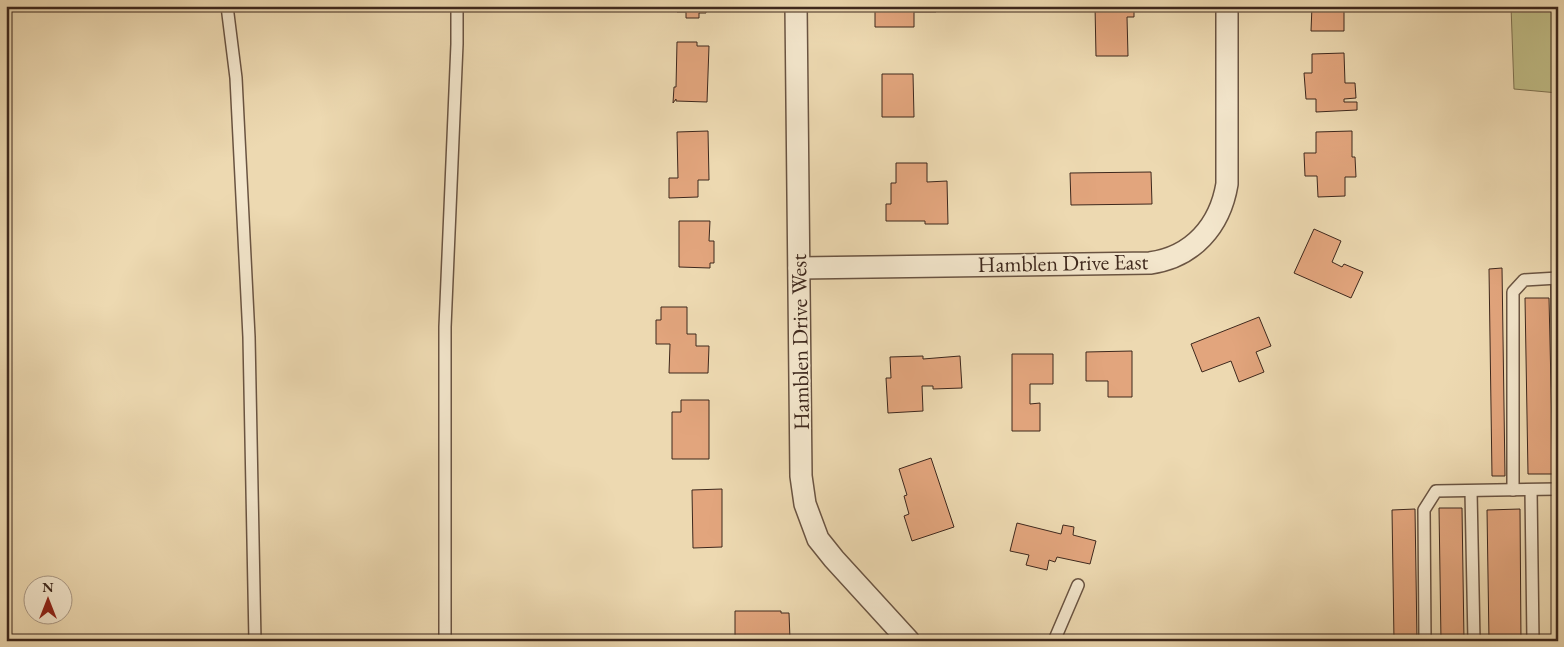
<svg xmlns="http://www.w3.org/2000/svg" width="1564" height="647" viewBox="0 0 1564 647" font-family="'EB Garamond',serif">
<rect width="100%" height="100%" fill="#edd9b1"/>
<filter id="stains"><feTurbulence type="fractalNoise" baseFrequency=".004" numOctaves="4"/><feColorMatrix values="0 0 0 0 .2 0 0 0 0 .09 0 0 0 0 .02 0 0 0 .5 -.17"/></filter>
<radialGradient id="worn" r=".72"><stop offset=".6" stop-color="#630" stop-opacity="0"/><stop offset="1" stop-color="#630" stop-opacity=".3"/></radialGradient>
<path fill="#c0bd87" stroke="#7f7252" d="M1511,6H1558V93L1514,89Z"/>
<g fill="#e2a57d" stroke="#3e281d">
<path d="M677,6H706V13H699V18H686V12H677Z"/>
<path d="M882,6H936V12H914V27H875V10H882Z"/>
<path d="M1095,6H1134V17H1127L1128,56H1096Z"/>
<path d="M1312,6H1344V31H1311Z"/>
<path d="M677,42H697V46H709L707,102L676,101V99L673,103L674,87H676Z"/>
<path d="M1344,53L1345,83H1355L1356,98L1344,99V102H1357V110L1316,112V99H1306L1304,73H1312V54Z"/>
<path d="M882,74H913L914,117H882Z"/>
<path d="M708,131L709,180H698V197L669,198V178H678L677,132Z"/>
<path d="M1352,131V157H1355L1356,177H1345V196L1318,197L1317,176H1305L1304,153H1316V132Z"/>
<path d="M896,163H927V182L947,181L948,224H925V221H886V204H891V183H896Z"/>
<path d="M1151,172L1152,204L1071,205L1070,173Z"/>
<path d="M679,221H710L709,241H714V263H710V268L679,267Z"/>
<path d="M1314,229L1341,241L1332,262L1342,267L1344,264L1363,272L1351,298L1294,273Z"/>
<path d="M1502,268L1505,476H1492L1489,269Z"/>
<path d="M1525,298H1549L1553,474H1528Z"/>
<path d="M661,307H687V334H696V346H709L708,373H669L670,344H656V320H661Z"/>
<path d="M1259,317L1271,346L1256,352L1264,372L1239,382L1231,361L1202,372L1191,344Z"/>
<path d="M1132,351V397H1108V381H1086V352Z"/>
<path d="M1012,354H1053V384H1030V404L1040,403V431H1012Z"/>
<path d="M923,356V359L960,356L962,388L933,389V386H922L923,411L888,413L886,378H891L890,357Z"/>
<path d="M681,400H709V459H672V412H681Z"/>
<path d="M931,458L954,527L912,541L904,516L909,514L904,496L907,495L899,469Z"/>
<path d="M722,489V547L693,548L692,490Z"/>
<path d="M1439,508H1462L1464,641H1441Z"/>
<path d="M1556,508H1558V641H1557Z"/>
<path d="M1415,509L1417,641H1394L1392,510Z"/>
<path d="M1520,509L1521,641H1489L1487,510Z"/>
<path d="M1017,523L1061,534L1063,525L1074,527L1073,535L1096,541L1090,564L1057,557L1055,562L1049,560L1047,570L1026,565L1029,555L1010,551Z"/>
<path d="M735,611H781V613H789L790,639H782V641H735Z"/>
</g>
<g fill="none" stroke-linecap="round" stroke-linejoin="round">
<defs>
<g id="lane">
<path d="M227,6L236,78L249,337L255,641"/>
<path d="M1557,278L1558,386"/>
<path d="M1513,490V292L1524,280L1558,278"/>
<path d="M1531,490L1533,641"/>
<path d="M1471,491L1474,641"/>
<path d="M445,641V327L457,44V6"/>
<path d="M1054,641L1078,585"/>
<path d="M1425,641L1424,510L1436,491L1558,489"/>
</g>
<g id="street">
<path d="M796,6L801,476L805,504L818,539L834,559L909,641"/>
<path d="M799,268L1150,263C1193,257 1220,226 1227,184V6"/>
</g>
</defs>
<use href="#lane" stroke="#6a5442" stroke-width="14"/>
<use href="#street" stroke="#6a5442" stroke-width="24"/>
<use href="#lane" stroke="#f3e6cc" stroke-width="11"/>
<use href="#street" stroke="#f3e6cc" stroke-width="21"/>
</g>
<g text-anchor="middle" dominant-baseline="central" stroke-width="4" stroke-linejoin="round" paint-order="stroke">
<g font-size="22" fill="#3e281d" stroke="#f3e6cc">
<text transform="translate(1063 263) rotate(-1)">Hamblen Drive East</text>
<text transform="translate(800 342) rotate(-91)">Hamblen Drive West</text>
</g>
</g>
<rect width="1564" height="647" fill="none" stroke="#edd9b1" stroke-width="25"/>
<rect x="8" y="8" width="1549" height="632" fill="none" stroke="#3e281d" stroke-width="2.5"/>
<rect x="12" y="12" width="1539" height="622" fill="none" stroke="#3e281d"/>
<g transform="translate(48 600)"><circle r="24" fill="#f3e6cc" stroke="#ab9a86"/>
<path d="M0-4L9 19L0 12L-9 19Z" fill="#8f2418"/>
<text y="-8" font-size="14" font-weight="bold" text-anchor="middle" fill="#3e281d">N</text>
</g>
<rect width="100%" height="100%" filter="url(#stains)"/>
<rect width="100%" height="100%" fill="url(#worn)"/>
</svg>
